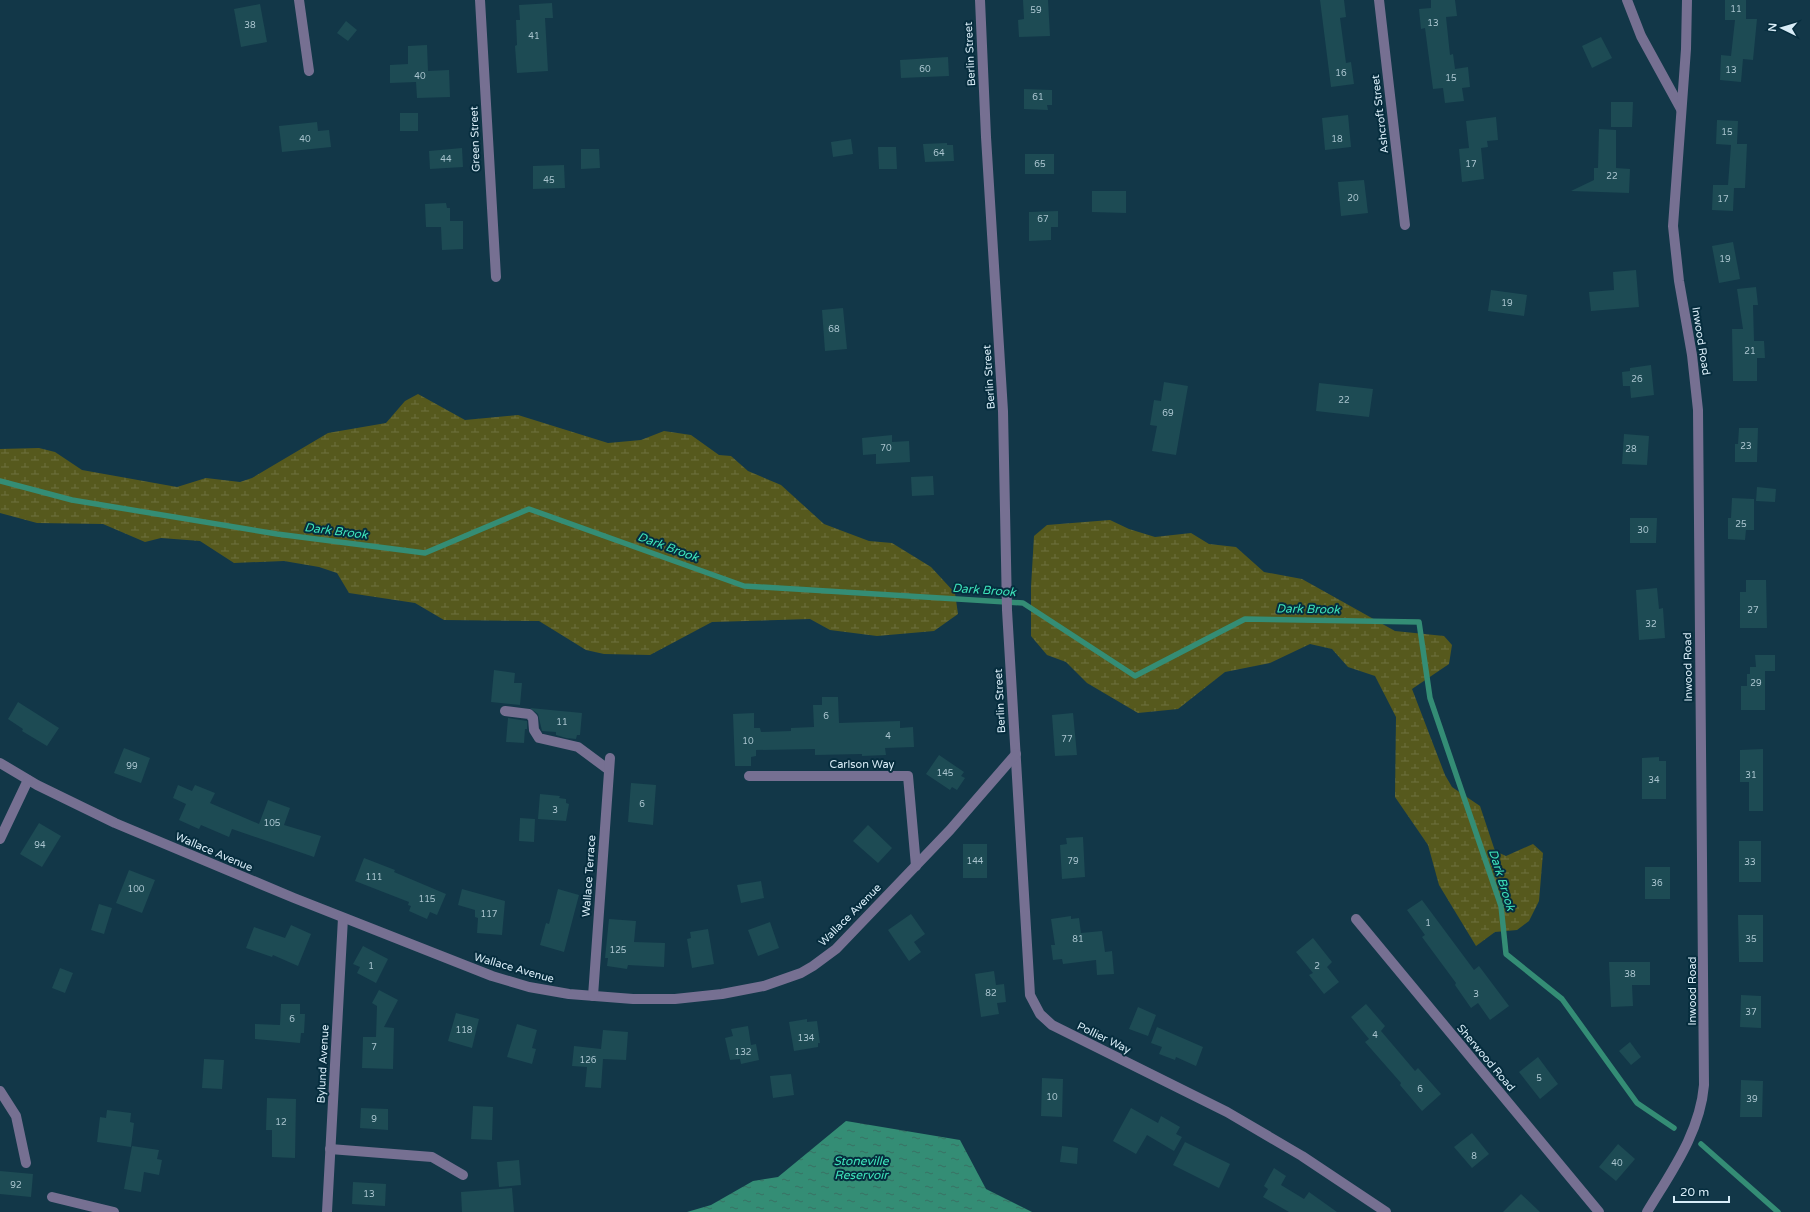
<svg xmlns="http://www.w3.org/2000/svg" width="1810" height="1212" viewBox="0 0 1810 1212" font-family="'Varela Round',sans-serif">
<defs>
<pattern id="wetland-marsh" width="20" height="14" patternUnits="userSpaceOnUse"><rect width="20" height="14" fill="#56591d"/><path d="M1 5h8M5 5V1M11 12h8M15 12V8" fill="none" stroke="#6e713f"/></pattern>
<pattern id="water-ripples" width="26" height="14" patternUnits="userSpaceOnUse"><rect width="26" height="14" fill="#348d75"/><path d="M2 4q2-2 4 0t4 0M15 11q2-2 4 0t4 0" fill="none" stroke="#397164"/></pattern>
</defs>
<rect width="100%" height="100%" fill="#123748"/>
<g fill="url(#wetland-marsh)">
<path d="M418,394L465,420L518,415L608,443L641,440L664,431L691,435L719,455L731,456L748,471L781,485L824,524L869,541L892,543L931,567L955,593L958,614L934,631L877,636L830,630L810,619L712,622L650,655L604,654L586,650L539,621L444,620L415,603L349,593L337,573L319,567L284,561L234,563L200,541L161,538L145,542L103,524L37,523L0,513V449L39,448L55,452L82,470L177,487L206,478L240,482L252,478L328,433L386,423L405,401Z"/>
<path d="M1110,520L1129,529L1155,537L1191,533L1209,544L1236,547L1264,572L1302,579L1395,631L1444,636L1452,645L1449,664L1412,689L1445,775L1452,787L1480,806L1495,851L1506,856L1533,844L1543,853L1539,901L1529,921L1517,930L1495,932L1476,946L1439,885L1428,845L1395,797L1396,717L1375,676L1348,667L1332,649L1310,644L1270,663L1225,672L1178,709L1138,713L1087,683L1066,662L1047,655L1031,636V587L1034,536L1047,525Z"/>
</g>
<path fill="url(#water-ripples)" d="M846,1121L960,1140L986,1189L1032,1212H687L711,1205L753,1181L778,1177Z"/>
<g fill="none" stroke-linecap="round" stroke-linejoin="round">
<g stroke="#348d75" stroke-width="5.5">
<path d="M0,481L72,500L277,534L425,553L529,509L744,586L1023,603L1135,676L1245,619L1419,622L1430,698L1501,906L1506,954L1562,999L1637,1103L1674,1128"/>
<path d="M1701,1144L1778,1212"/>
</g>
</g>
<g fill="#1d4b54">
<path d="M1023,0H1048L1050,36L1019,37L1018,20L1024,19Z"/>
<path d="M1320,0H1344L1346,17L1340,18L1346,63L1351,62L1354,84L1331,87Z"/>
<path d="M1431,0H1455L1457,16L1446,17L1450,55L1453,54L1455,69L1468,67L1470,87L1462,88L1464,101L1445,103L1443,88L1433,89L1425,28L1421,29L1419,9L1431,8Z"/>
<path d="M1725,0H1746V19H1757L1753,60L1743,59L1741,82L1720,80L1721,55L1731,56L1735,20H1725Z"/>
<path d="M552,3L553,18H545L548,71L517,73L515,46L517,45L516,20H520L519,5Z"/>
<path d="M260,4L267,42L241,47L234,9Z"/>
<path d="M346,21L357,30L348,41L337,33Z"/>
<path d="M1601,37L1612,58L1592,68L1582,46Z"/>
<path d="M427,45L428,71L449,70L450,97L417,98L416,82L390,83V65L408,64V46Z"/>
<path d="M948,57L949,76L901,78L900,60Z"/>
<path d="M1024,89L1052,90V105H1047L1048,110L1024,109Z"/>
<path d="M1611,102H1633L1632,127H1611Z"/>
<rect x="400" y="113" width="18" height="18"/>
<path d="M1348,115L1351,147L1325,150L1322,118Z"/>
<path d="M1496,117L1498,140L1487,141L1488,147L1481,148L1484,179L1462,182L1459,149L1469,148L1466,121Z"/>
<path d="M1717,120L1738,121L1737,144H1747L1745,188H1734L1733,211L1712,210L1713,185H1728L1731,145L1716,144Z"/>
<path d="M317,122L318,131L329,130L331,147L282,152L279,126Z"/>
<path d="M1599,129L1616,130V168L1630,169L1629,193L1571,191L1594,180V168H1598Z"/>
<path d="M851,139L853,154L833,157L831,142Z"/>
<path d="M947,143V145H953L954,161L925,162L923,144Z"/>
<path d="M878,147H896L897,169H879Z"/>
<path d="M462,148L463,167L430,169L429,151Z"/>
<path d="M581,149H599L600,168L581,169Z"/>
<rect x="1025" y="154" width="29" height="20"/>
<path d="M564,165L565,188L533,189V166Z"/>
<path d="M1364,180L1368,213L1341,216L1338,182Z"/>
<path d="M1092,191H1126V213L1092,212Z"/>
<path d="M446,203L447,208H450V221H463V249L442,250L441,227H426L425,204Z"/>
<path d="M1058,211V227H1051V240L1029,241V212Z"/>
<path d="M1733,242L1740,279L1719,283L1712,246Z"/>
<path d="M1636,270L1639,307L1591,311L1589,292L1614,290L1613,272Z"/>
<path d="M1756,287L1758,305H1753L1754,341H1764L1765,358H1757V381H1733L1732,329H1743L1737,289Z"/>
<path d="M1491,290L1527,295L1524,316L1488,311Z"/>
<path d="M843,308L847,349L825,351L822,310Z"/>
<path d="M1651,365L1654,395L1631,398L1630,386H1623L1622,372L1630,371V368Z"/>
<path d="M1164,382L1188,386L1176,455L1152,451L1157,426L1150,425L1154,400L1161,401Z"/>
<path d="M1319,383L1373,389L1369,417L1316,411Z"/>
<path d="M1739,428H1758L1757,462H1735V444H1738Z"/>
<path d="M1624,434L1649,436L1647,465L1622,464Z"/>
<path d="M892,435V442L909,441L910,462L876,464V454L863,455L862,438Z"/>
<path d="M933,476L934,495L912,496L911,477Z"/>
<path d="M1757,487L1776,489L1775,502L1756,501Z"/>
<path d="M1732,498L1754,499V530H1746L1745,540L1728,539V518H1731Z"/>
<path d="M1630,518H1657L1656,543H1630Z"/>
<path d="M1746,580H1766L1767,628H1740V592H1746Z"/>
<path d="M1657,588L1659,609L1663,608L1665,638L1639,640L1636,590Z"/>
<path d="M1755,655H1775V671H1765V710H1741V686H1747V674H1750V667H1756Z"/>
<path d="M494,670L515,673L514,683H522L520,705L491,702Z"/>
<path d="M822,697H838L839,723L900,721V728L913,727L914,747L885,748L886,755L862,756V754L815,755V749L756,750V756L751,757V766H735L733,714L754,713V728H760L761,732L791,731V728L814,727L813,705H822Z"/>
<path d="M18,702L59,728L47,746L22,731L23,729L8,719Z"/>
<path d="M530,708L582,713L580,735H577L576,739L566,738L556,735V732L542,731L538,714Z"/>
<path d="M1073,713L1077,755L1055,756L1052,715Z"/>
<path d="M508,718L527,721V729H525L524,743L506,742Z"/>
<path d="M124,748L150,758L141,783L114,773Z"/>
<path d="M1763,749V811H1749V782H1740V750Z"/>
<path d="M939,755L964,772L961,776L965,778L957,790L952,787L950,790L926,774Z"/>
<path d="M1659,757V761H1666V799H1642V758Z"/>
<path d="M631,783L656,785L653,825L628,822Z"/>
<path d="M178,785L192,791L195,785L215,793L210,803L259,824L268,800L290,808L284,825L321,836L314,857L232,829L229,837L201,825L199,829L179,820L186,804L173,798Z"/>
<path d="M540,794L560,796L559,798L566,799V803L569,804L566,821L538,819Z"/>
<path d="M520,818L535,819L534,842L519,841Z"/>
<path d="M39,823L61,836L42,867L20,854Z"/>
<path d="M868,825L892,848L878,863L853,841Z"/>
<path d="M1083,837L1085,877L1062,879L1060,845L1067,844L1066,838Z"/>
<rect x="1739" y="841" width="22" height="41"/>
<rect x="963" y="844" width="24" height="34"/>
<path d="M364,858L395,870L394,872L446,894L437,915L430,912L427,919L409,911L411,906L408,905L409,902L355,881Z"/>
<rect x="1645" y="867" width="25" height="32"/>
<path d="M129,870L155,880L142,913L116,903Z"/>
<path d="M761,881L764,898L741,903L737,885Z"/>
<path d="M462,889L505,901L502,935L477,933L478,918L475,917V910L458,905Z"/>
<path d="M558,889L579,895L564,952L540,945L546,923L549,924Z"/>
<path d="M1422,900L1474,970L1479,966L1509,1006L1490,1020L1478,1003L1471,1008L1455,985L1456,983L1422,937L1425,935L1407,910Z"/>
<path d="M99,904L112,908L104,934L91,930Z"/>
<path d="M911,914L925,934L914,942L921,952L909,961L888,930Z"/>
<path d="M1738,915H1763V962H1739Z"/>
<path d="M1071,916V919L1079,918L1081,933L1102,931L1105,952L1112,951L1114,974L1097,975L1096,960L1063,964L1062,959L1053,960L1051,945H1055L1051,919Z"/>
<path d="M609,919L636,921L634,942L665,943L664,967L628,965L627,969L607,966L608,958H605Z"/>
<path d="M770,922L779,948L758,956L748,930Z"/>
<path d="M291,925L311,934L298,966L273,955L272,957L246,948L254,927L285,938Z"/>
<path d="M708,929L714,964L692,968L687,939L691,938L690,932Z"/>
<path d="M1313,938L1332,962L1327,967L1339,982L1324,994L1309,975L1313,973L1296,952Z"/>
<path d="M363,946L388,959L376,983L357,973L360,967L353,964Z"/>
<path d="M1609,962H1650V985H1632L1633,1006L1611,1007Z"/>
<path d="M60,968L73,973L65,993L52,988Z"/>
<path d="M994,971L996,985L1004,984L1006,1002L997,1003L999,1014L981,1017L975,974Z"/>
<path d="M379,990L398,1000L384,1027L394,1028L393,1069L362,1068L363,1037H376L377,1006L372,1003Z"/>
<path d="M1741,995L1761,996V1028L1740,1027Z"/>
<path d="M281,1004H300V1014H305L304,1033H301L300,1043L255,1039V1024L280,1025Z"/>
<path d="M1366,1004L1385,1026L1381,1031L1415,1071L1418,1068L1441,1094L1422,1111L1400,1085L1401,1083L1365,1042L1369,1039L1351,1017Z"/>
<path d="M1138,1007L1156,1015L1148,1036L1129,1029Z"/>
<path d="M456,1013L479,1019L472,1048L448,1041Z"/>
<path d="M807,1019V1022L817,1021L820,1043H818V1047L794,1051L789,1022Z"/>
<path d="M517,1024L537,1030L532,1048L536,1049L532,1064L507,1057Z"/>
<path d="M748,1026L751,1045L756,1044L759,1060L741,1064L740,1059L730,1060L725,1038L733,1036L731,1029Z"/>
<path d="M1157,1027L1203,1047L1196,1066L1176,1057L1175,1060L1159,1054L1162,1047L1151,1043Z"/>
<path d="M603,1030L628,1032L626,1060L603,1059L601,1088L585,1087L587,1067L572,1066L574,1046L601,1049Z"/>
<path d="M1630,1042L1641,1057L1631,1065L1619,1051Z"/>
<path d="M1538,1057L1558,1084L1540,1099L1519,1072Z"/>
<path d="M204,1059L224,1060L222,1089L202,1088Z"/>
<path d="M791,1074L794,1095L773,1098L770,1076Z"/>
<path d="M1042,1078L1063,1079L1062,1117L1041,1116Z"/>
<path d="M1741,1080L1763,1081L1762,1117H1740Z"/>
<path d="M267,1098L296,1099L295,1158L272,1157V1130H266Z"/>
<path d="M473,1106L493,1107L492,1140L471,1139Z"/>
<path d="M361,1108L388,1109V1130L360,1128Z"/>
<path d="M1131,1108L1158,1123L1161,1116L1180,1127L1176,1134L1182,1137L1174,1151L1147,1135L1136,1154L1113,1141Z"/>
<path d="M107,1110L131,1113L130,1122L134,1123L131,1147L97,1142L100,1117L106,1118Z"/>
<path d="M1472,1133L1489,1154L1472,1168L1454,1147Z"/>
<path d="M1185,1142L1230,1164L1219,1188L1173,1165Z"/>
<path d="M1618,1144L1635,1159L1616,1181L1599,1167Z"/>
<path d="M132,1146L159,1150L157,1159L162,1160L159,1175L144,1172L141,1192L124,1189Z"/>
<path d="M1062,1146L1078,1148L1077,1164L1060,1162Z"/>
<path d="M519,1160L521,1185L499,1187L497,1162Z"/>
<path d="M1274,1168L1286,1176L1281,1185L1304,1199L1309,1192L1337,1212H1289L1263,1197L1268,1189L1264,1186Z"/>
<path d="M0,1171L33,1174L31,1197L0,1194Z"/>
<path d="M353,1182L386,1184L385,1206L352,1204Z"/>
<path d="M512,1188L514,1212H462L461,1192Z"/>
<path d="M1521,1194L1540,1212H1503Z"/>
</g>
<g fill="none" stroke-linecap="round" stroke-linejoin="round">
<g stroke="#767092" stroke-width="10">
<path d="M299,0L309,71"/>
<path d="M480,0L496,277"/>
<path d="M980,0L986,137L1003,411L1007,610L1030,995L1040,1014L1052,1025L1227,1112L1302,1156L1386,1212"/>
<path d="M1379,0L1405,225"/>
<path d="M1627,0L1641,36L1681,109"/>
<path d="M505,711L529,714L533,718L534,730L539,738L578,747L609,770"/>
<path d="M0,763L37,785L115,823L294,898L492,976L529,987L569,994L633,999H675L722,994L764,986L801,973L813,966L836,949L950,830L1016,754"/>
<path d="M749,776H908L916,866"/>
<path d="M0,839L28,780"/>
<path d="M1356,919L1599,1212"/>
<path d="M593,996L610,758"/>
<path d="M0,1091L16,1116L26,1163"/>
<path d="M330,1149L432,1157L463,1175"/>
<path d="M52,1197L114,1212"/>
<path d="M327,1212L343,918"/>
<path d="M1647,1212C1671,1172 1700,1133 1704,1085L1698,410L1692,355L1679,281L1673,226L1686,49L1687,0"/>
</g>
</g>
<g text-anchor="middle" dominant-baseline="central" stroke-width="4" stroke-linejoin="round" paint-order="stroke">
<g font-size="9" fill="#a9c4ce">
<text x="1736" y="9">11</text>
<text x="1036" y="10">59</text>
<text x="1433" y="23">13</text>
<text x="250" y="25">38</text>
<text x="534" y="36">41</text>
<text x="925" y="69">60</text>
<text x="1731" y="70">13</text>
<text x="1341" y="73">16</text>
<text x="420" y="76">40</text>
<text x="1451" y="78">15</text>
<text x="1038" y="97">61</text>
<text x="1727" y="132">15</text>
<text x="305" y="139">40</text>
<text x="1337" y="139">18</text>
<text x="939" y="153">64</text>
<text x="446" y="159">44</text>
<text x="1040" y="164">65</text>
<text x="1471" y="164">17</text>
<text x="1612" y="176">22</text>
<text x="549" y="180">45</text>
<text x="1353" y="198">20</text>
<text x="1723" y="199">17</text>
<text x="1043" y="219">67</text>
<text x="1725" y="259">19</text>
<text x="1507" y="303">19</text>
<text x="834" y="329">68</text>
<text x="1750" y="351">21</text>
<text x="1637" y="379">26</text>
<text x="1344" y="400">22</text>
<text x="1168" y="413">69</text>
<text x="1746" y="446">23</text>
<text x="886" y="448">70</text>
<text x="1631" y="449">28</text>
<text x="1741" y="524">25</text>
<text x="1643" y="530">30</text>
<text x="1753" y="610">27</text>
<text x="1651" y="624">32</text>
<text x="1756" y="683">29</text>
<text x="826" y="716">6</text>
<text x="562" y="722">11</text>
<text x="888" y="736">4</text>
<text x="1067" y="739">77</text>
<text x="748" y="741">10</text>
<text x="132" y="766">99</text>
<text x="945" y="773">145</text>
<text x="1751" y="775">31</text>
<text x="1654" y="780">34</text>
<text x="642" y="804">6</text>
<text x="555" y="810">3</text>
<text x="272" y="823">105</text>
<text x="40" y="845">94</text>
<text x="975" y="861">144</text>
<text x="1073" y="861">79</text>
<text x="1750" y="862">33</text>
<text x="374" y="877">111</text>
<text x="1657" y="883">36</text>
<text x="136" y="889">100</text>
<text x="427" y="899">115</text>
<text x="489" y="914">117</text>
<text x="1428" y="923">1</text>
<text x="1078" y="939">81</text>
<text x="1751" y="939">35</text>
<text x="618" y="950">125</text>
<text x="371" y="966">1</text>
<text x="1317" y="966">2</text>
<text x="1630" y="974">38</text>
<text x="991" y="993">82</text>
<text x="1476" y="994">3</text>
<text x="1751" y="1012">37</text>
<text x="292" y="1019">6</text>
<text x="464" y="1030">118</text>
<text x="1375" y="1035">4</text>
<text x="806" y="1038">134</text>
<text x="374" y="1047">7</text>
<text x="743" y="1052">132</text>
<text x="588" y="1060">126</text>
<text x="1539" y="1078">5</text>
<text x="1420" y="1089">6</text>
<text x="1052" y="1097">10</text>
<text x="1752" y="1099">39</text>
<text x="374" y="1119">9</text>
<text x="281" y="1122">12</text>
<text x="1474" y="1156">8</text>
<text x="1617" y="1163">40</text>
<text x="16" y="1185">92</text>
<text x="369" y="1194">13</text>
</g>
<g font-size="11" fill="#d8ecf7" stroke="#062d3e">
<text transform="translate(970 54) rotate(-93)">Berlin Street</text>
<text transform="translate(1380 114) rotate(-97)">Ashcroft Street</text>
<text transform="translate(475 139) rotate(-92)">Green Street</text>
<text transform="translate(1701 341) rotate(81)">Inwood Road</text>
<text transform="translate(989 377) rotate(-94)">Berlin Street</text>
<text transform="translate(1688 667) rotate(-91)">Inwood Road</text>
<text transform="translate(1000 701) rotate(-93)">Berlin Street</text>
<text x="862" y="764">Carlson Way</text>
<text transform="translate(214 852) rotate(23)">Wallace Avenue</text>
<text transform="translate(589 876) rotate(-86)">Wallace Terrace</text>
<text transform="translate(850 915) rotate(-45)">Wallace Avenue</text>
<text transform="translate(514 968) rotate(16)">Wallace Avenue</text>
<text transform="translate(1692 991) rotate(-90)">Inwood Road</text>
<text transform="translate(1104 1038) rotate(26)">Pollier Way</text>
<text transform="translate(1486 1058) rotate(50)">Sherwood Road</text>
<text transform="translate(323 1064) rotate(-87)">Bylund Avenue</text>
</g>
<g font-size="12" font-style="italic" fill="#3ee4bb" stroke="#062d3e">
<text transform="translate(336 531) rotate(7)">Dark Brook</text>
<text transform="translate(668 547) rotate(20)">Dark Brook</text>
<text transform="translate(984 590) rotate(4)">Dark Brook</text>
<text transform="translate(1308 609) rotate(1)">Dark Brook</text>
<text transform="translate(1502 880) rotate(73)">Dark Brook</text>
<text x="861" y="1161">Stoneville<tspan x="861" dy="14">Reservoir</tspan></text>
</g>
</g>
<g transform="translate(1782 28) rotate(275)" stroke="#062d3e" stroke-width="3" paint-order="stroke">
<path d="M0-3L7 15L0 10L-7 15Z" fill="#d8ecf7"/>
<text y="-6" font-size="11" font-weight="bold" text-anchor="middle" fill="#d8ecf7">N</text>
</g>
<path d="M1674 1196v6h55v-6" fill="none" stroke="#d8ecf7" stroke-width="2"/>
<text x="1680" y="1196" font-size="12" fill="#d8ecf7" stroke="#062d3e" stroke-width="3" paint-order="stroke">20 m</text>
</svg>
